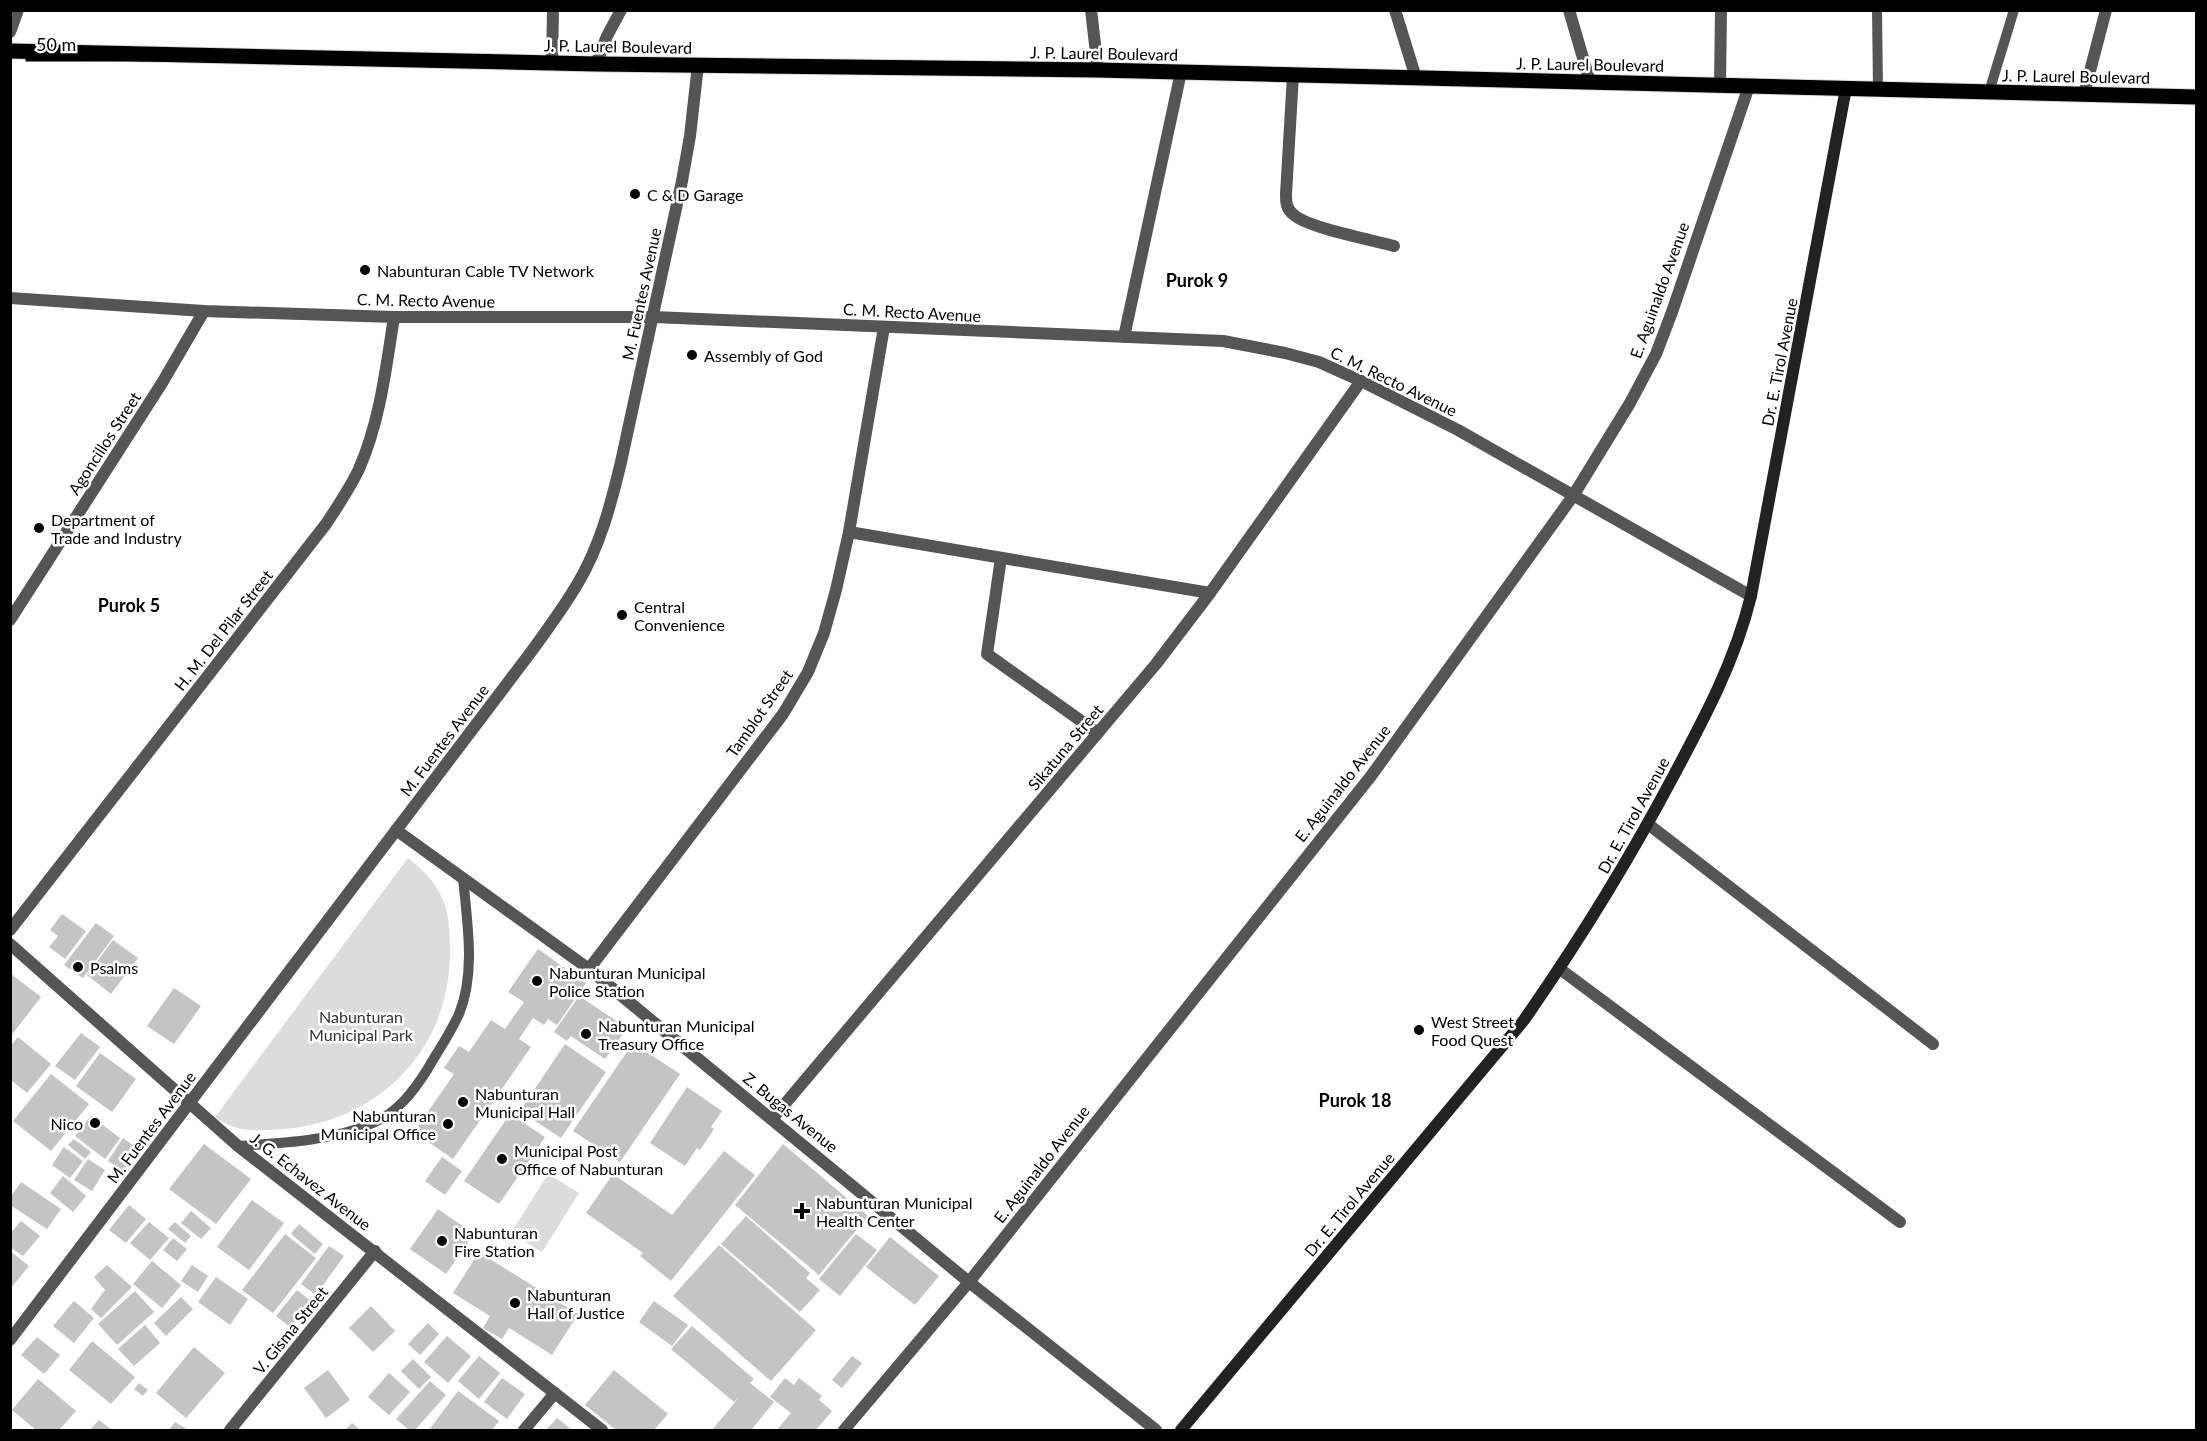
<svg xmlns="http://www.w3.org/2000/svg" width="2207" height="1441" viewBox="0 0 2207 1441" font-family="Lato,sans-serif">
<rect width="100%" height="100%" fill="#fff"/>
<g fill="#dcdcdc">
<path d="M408,858C444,886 450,907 450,952C450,1049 380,1121 284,1129C258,1131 237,1133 215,1117Z"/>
<path d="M548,1174L579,1193L542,1252L511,1233Z"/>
</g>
<g fill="#c4c4c4">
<path d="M62,914L86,931L65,959L49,947L58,936L50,930Z"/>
<path d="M96,923L114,936L83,978L64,965Z"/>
<path d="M113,940L138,958L111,994L87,975Z"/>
<path d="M538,949L586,983L557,1025L548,1019L544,1025L533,1018L519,1039L531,1047L453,1159L414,1132L454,1074L444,1068L459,1046L469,1052L491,1020L505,1029L524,1002L508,992Z"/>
<path d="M10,973L41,997L10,1037Z"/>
<path d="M174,988L201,1006L174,1044L147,1026Z"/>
<path d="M579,996L627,1028L605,1059L571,1036L567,1041L554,1032Z"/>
<path d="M81,1033L100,1047L75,1080L55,1066Z"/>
<path d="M18,1037L51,1064L27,1093L10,1079V1047Z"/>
<path d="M633,1043L680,1074L620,1162L573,1131Z"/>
<path d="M565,1044L606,1072L561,1138L520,1111Z"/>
<path d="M100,1053L136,1079L112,1112L76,1086Z"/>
<path d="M51,1074L89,1104L51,1151L13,1121Z"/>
<path d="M687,1087L722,1111L711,1127L714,1129L700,1150L697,1148L685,1166L650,1143Z"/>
<path d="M510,1114L545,1137L499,1204L464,1181Z"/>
<path d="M91,1116L120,1138L105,1159L75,1136Z"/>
<path d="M123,1138L138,1149L123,1171L108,1161Z"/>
<path d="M74,1139L91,1152L85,1159L68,1145Z"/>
<path d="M204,1144L251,1179L216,1224L169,1189Z"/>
<path d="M783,1144L868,1216L819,1275L735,1205Z"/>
<path d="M64,1147L83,1161L70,1178L52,1165Z"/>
<path d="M724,1151L755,1175L671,1281L640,1256L643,1253L586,1213L613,1174L672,1215Z"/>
<path d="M442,1157L462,1171L445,1195L425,1181Z"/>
<path d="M88,1159L105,1170L92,1191L74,1180Z"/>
<path d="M63,1176L86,1196L73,1212L50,1193Z"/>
<path d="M21,1182L61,1209L47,1229L10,1205V1198Z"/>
<path d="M252,1200L284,1223L249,1270L217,1247Z"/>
<path d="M129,1205L146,1219L126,1243L109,1230Z"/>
<path d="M438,1209L474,1234L446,1274L410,1249Z"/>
<path d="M191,1211L211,1228L201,1239L181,1223Z"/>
<path d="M746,1216L810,1273L806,1278L820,1290L800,1312L721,1244Z"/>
<path d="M21,1221L40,1236L23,1256L10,1247V1234Z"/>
<path d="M149,1222L169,1238L150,1260L130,1243Z"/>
<path d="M175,1222L191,1236L185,1243L168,1229Z"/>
<path d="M299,1224L323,1244L315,1254L291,1234Z"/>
<path d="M285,1234L316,1258L273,1313L242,1290Z"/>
<path d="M856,1234L877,1250L840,1296L819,1279Z"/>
<path d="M890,1237L939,1276L915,1305L866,1267Z"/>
<path d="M173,1238L187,1249L177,1261L163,1250Z"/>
<path d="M719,1245L816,1330L771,1381L673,1296Z"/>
<path d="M329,1246L344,1256L316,1295L301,1284Z"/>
<path d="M10,1251L29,1266L10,1289Z"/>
<path d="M479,1252L578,1314L552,1355L509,1328L502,1339L483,1328L490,1316L453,1293Z"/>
<path d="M152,1261L181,1285L162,1308L133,1284Z"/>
<path d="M107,1265L132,1287L101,1318L91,1309L105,1290L94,1277Z"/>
<path d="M192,1265L208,1276L198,1292L181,1281Z"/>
<path d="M216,1277L248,1299L230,1325L198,1302Z"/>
<path d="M297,1290L311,1301L290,1327L276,1316Z"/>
<path d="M135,1291L154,1312L117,1345L98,1324Z"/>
<path d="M181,1297L193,1309L166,1336L154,1323Z"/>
<path d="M74,1301L94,1318L74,1343L53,1326Z"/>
<path d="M654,1301L688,1325L672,1346L639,1322Z"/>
<path d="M371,1306L395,1331L373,1352L349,1328Z"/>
<path d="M428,1323L439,1334L420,1355L408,1344Z"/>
<path d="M145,1325L160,1343L134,1366L118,1349Z"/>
<path d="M692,1326L754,1379L750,1383L774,1402L751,1430H712L740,1396L734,1402L671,1349Z"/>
<path d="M447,1336L471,1356L448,1383L424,1362Z"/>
<path d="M37,1337L60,1355L44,1374L21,1355Z"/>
<path d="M92,1341L135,1377L111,1404L69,1370Z"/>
<path d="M194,1347L225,1373L186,1418L156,1393Z"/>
<path d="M479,1356L500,1373L479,1399L458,1381Z"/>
<path d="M852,1356L862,1363L842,1388L832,1380Z"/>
<path d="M413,1359L431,1377L419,1389L401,1371Z"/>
<path d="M328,1370L350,1400L326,1418L304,1388Z"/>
<path d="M614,1370L668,1414L654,1430H616L585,1405Z"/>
<path d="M389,1373L410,1392L389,1415L368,1397Z"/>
<path d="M502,1378L525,1394L507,1419L484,1402Z"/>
<path d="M785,1378L794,1385L799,1378L822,1396L819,1400L832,1411L816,1430H777L791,1413L770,1397Z"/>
<path d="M38,1379L76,1411L59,1430H36L12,1410Z"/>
<path d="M430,1381L446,1395L415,1430H409L396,1419Z"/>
<path d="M139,1383L148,1390L143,1396L134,1389Z"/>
<path d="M458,1391L499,1421L492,1430H429Z"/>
<path d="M557,1418L572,1430H546Z"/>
<path d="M99,1420L112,1430H90Z"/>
<path d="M175,1422L189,1430H169Z"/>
<path d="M352,1423L360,1430H345Z"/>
</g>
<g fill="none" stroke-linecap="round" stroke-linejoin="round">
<defs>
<path id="primary" d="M10,51L596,64L1098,70L2196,97"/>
</defs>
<use href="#primary" stroke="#dbdbdb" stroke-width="17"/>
<g stroke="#555" stroke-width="10">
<path d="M1877,10L1878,89"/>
<path d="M1989,92L2014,10"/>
<path d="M238,1146C283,1143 331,1141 373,1123C398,1112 413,1092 427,1070C438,1051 450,1034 459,1014C476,973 467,921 463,878"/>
</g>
<g stroke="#555" stroke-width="12">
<path d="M1091,10L1098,70"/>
<path d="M1395,10L1416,78"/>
<path d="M1569,10L1590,82"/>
<path d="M10,32L18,10"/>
<path d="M552,63L553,10"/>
<path d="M596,64L607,36L621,10"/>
<path d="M1293,75L1286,194C1286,202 1286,209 1294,215C1309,228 1372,240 1394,246"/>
<path d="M1720,85L1721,10"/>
<path d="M2084,94L2106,10"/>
<path d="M10,298L204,311L394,317H654L1223,341L1285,353L1319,362L1361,381L1458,430L1751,596"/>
<path d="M1124,337L1181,72"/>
<path d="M849,532L1210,593"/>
<path d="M1001,558L987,654L1098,733"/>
<path d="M10,620L162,383L204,311"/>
<path d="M1648,824L1933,1044"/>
<path d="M396,830L589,969L969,1282L1156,1430"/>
<path d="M10,930L326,524C338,506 350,488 359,469C380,421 386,368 394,317"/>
<path d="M10,944L238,1146L602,1430"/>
<path d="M589,969L783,714L808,672L824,633L836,590L849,532L884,327"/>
<path d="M1560,969L1900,1222"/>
<path d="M773,1118L1156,664L1210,593L1361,381"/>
<path d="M230,1430L375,1251"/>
<path d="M524,1430L555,1393"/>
<path d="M844,1430L969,1282L1371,776L1573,496L1630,403L1656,354L1672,312L1749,86"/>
</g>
<path stroke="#555" stroke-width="12" d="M10,1340L531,652C547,630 564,607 578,583C600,546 611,504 621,462L682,181L690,136L698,65"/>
<path stroke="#222" stroke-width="12" d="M1181,1430L1524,1020C1579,941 1629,860 1674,775C1705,717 1735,661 1751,596L1846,88"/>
<use href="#primary" stroke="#000" stroke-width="15"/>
</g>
<g fill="#000" stroke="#fff" stroke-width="2">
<circle cx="635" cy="194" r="6"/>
<circle cx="365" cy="270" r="6"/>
<circle cx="692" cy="355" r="6"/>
<circle cx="39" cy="528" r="6"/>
<circle cx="622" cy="615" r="6"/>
<circle cx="78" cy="967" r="6"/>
<circle cx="537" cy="981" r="6"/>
<circle cx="1419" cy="1030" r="6"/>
<circle cx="586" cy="1034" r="6"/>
<circle cx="463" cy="1102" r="6"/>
<circle cx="95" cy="1123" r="6"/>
<circle cx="448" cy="1124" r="6"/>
<circle cx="502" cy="1159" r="6"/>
<path d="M799 1202h6v6h6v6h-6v6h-6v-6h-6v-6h6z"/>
<circle cx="442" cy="1241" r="6"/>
<circle cx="515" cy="1303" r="6"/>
</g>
<g text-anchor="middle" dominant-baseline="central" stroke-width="5" stroke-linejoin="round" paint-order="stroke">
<g font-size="16" fill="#000" stroke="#fff">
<text transform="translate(618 46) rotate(1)">J. P. Laurel Boulevard</text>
<text transform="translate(1104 53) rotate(1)">J. P. Laurel Boulevard</text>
<text transform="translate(1590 64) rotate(1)">J. P. Laurel Boulevard</text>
<text transform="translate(2076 76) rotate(1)">J. P. Laurel Boulevard</text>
<text transform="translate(1659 290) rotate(-70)">E. Aguinaldo Avenue</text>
<text transform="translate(641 294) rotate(-78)">M. Fuentes Avenue</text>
<text transform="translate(426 300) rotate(1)">C. M. Recto Avenue</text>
<text transform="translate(912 312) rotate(3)">C. M. Recto Avenue</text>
<text transform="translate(1779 362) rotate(-79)">Dr. E. Tirol Avenue</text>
<text transform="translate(1394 381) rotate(26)">C. M. Recto Avenue</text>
<text transform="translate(104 443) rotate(-57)">Agoncillos Street</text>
<text transform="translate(223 630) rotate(-52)">H. M. Del Pilar Street</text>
<text transform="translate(759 713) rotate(-55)">Tamblot Street</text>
<text transform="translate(444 740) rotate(-53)">M. Fuentes Avenue</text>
<text transform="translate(1065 747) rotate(-50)">Sikatuna Street</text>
<text transform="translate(1342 783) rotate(-52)">E. Aguinaldo Avenue</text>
<text transform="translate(1633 815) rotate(-61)">Dr. E. Tirol Avenue</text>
<text transform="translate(791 1112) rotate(39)">Z. Bugas Avenue</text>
<text transform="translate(151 1127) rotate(-53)">M. Fuentes Avenue</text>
<text transform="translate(1041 1164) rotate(-52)">E. Aguinaldo Avenue</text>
<text transform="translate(311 1181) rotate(38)">J. G. Echavez Avenue</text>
<text transform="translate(1349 1204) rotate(-50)">Dr. E. Tirol Avenue</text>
<text transform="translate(290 1330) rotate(-51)">V. Gisma Street</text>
</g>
<g font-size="16" fill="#000" stroke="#fff" text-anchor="start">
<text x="647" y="194">C &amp; D Garage</text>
<text x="377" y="270">Nabunturan Cable TV Network</text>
<text x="704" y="355">Assembly of God</text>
<text x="51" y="519">Department of<tspan x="51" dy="18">Trade and Industry</tspan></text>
<text x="634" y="606">Central<tspan x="634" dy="18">Convenience</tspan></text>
<text x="90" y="967">Psalms</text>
<text x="549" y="972">Nabunturan Municipal<tspan x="549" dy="18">Police Station</tspan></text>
<text x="1431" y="1021">West Street<tspan x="1431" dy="18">Food Quest</tspan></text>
<text x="598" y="1025">Nabunturan Municipal<tspan x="598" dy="18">Treasury Office</tspan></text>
<text x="475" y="1093">Nabunturan<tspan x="475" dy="18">Municipal Hall</tspan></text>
<text x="436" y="1115" text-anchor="end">Nabunturan<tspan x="436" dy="18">Municipal Office</tspan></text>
<text x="83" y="1123" text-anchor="end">Nico</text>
<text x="514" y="1150">Municipal Post<tspan x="514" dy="18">Office of Nabunturan</tspan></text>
<text x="816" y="1202">Nabunturan Municipal<tspan x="816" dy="18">Health Center</tspan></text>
<text x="454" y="1232">Nabunturan<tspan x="454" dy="18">Fire Station</tspan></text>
<text x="527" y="1294">Nabunturan<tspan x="527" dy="18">Hall of Justice</tspan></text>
</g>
<g font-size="16" fill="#333" stroke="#fff">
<text x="361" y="1016">Nabunturan<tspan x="361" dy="18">Municipal Park</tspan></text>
</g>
<g font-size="18" font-weight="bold" fill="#000" stroke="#fff">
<text x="1197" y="280">Purok 9</text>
<text x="129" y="605">Purok 5</text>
<text x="1355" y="1100">Purok 18</text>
</g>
</g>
<rect width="2207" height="1441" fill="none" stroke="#000000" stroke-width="24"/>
<path d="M27 51v9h158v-9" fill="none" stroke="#000000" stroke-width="3"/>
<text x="36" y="51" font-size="18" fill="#000000" stroke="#ffffff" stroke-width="4.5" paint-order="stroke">50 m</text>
</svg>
